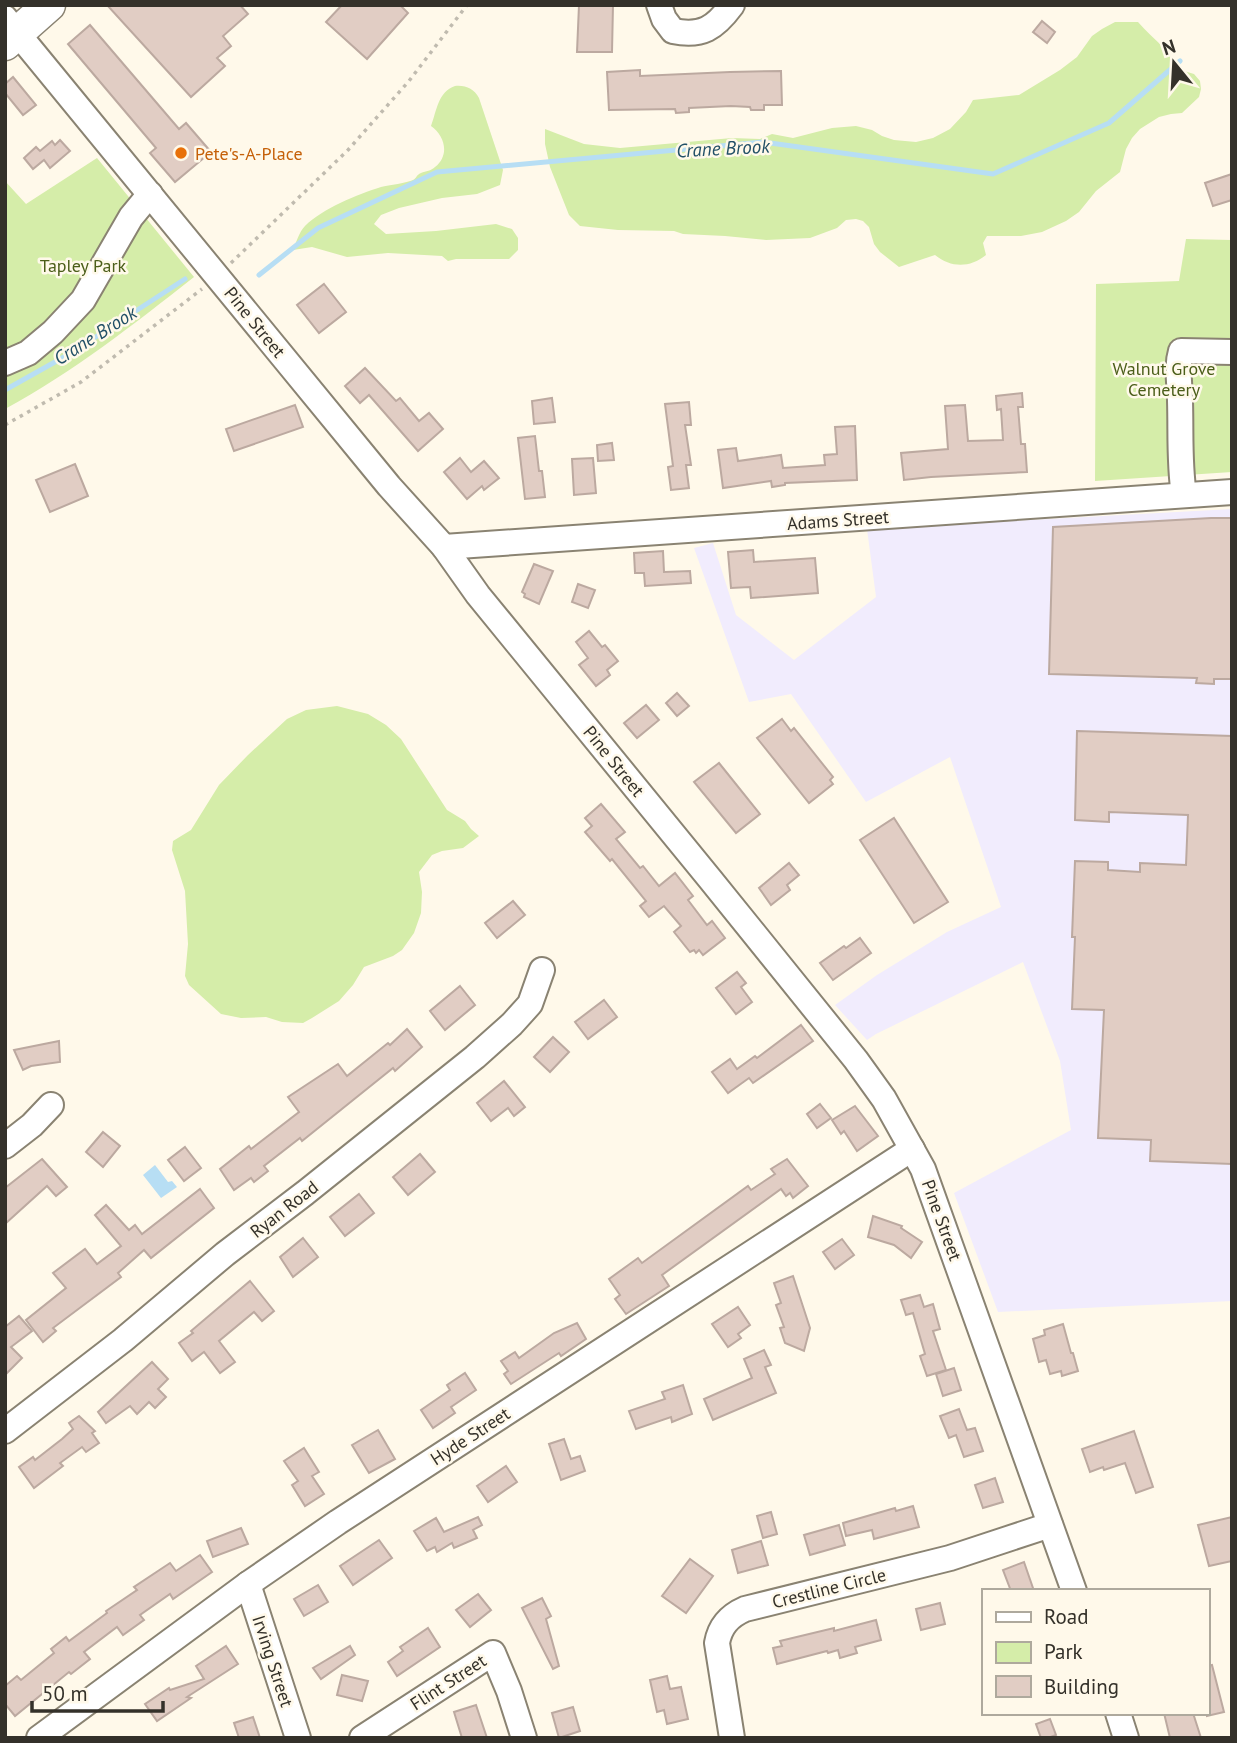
<svg xmlns="http://www.w3.org/2000/svg" width="1237" height="1743" viewBox="0 0 1237 1743" font-family="'PT Sans',sans-serif">
<rect width="100%" height="100%" fill="#fff9ea"/>
<path fill="#f1ecfd" d="M1232,509V1301L998,1312L954,1193L1071,1130L1060,1061L1023,962L876,1034L867,1040L835,1005L877,975L947,932L1001,907L950,757L866,802L791,694L749,702L694,548L713,543L736,615L794,660L876,597L867,529Z"/>
<g fill="#d5eda9">
<path d="M1115,22H1138C1153,39 1171,52 1184,71L1194,74L1200,81L1201,89L1199,97L1182,113L1171,114L1159,117L1140,129L1132,138L1126,149L1120,172L1096,191L1079,212L1066,221L1042,232L1021,236H987L983,243L986,255C970,268 951,268 935,255L899,267L880,252L874,244L869,227L863,221L856,219L846,220L837,228L810,238L766,240L725,236L683,234L674,231L618,230L580,226L569,215L550,167L545,144V129L584,144L620,148L732,138L760,139L772,134L793,138L832,128L856,126L872,130L882,136L894,140L916,142L933,138L950,129L966,112L973,100L1019,95L1060,70L1077,57L1092,36L1102,29Z"/>
<path d="M455,86C466,85 474,89 479,98L503,170L500,185L477,194L442,198L399,208L381,215L374,224L386,234L436,231L496,224L512,229L518,238V250L509,259H456L448,261L442,256L388,253L347,257L312,247L293,250C296,243 299,232 305,226C322,209 358,194 381,187C389,185 407,183 413,180C417,178 416,175 421,173C426,171 431,171 435,167C450,155 445,136 431,126C437,110 438,92 455,86Z"/>
<path d="M97,158L194,277C133,325 73,372 5,409V181L26,204Z"/>
<path d="M1186,239L1232,240V472L1095,481L1096,284L1179,281Z"/>
<path d="M337,706L368,714L386,725L401,739L447,810L465,821L471,829L479,836L463,848L442,851L432,855L419,872L422,892L421,913L414,933L402,950L393,956L364,967L353,985L339,1001L312,1018L303,1023L282,1022L266,1017L241,1018L221,1014L189,985L185,976L188,944L185,891L172,850L173,841L191,830L219,785L248,755L287,719L306,710Z"/>
</g>
<path fill="#b7def4" d="M155,1165L168,1182L172,1181L177,1187L161,1198L143,1175Z"/>
<g fill="none" stroke-linecap="round" stroke-linejoin="round">
<g stroke="#b7def4" stroke-width="5">
<path d="M259,275L318,228L437,172L763,142L993,174L1109,123L1180,61"/>
<path d="M5,390L71,353L185,279"/>
</g>
</g>
<g fill="#e1cdc4" stroke="#bca9a0" stroke-width="2">
<path d="M107,5H240L248,14L223,36L231,46L217,58L225,66L191,97Z"/>
<path d="M342,5H400L408,13L367,59L326,22Z"/>
<path d="M579,5H613L612,52H577Z"/>
<path d="M1042,21L1055,32L1047,43L1033,32Z"/>
<path d="M90,25L179,129L186,123L211,152L175,182L150,153L156,148L68,44Z"/>
<path d="M640,70V76L730,72L781,71L782,105H764V110H751L750,107L731,106L689,108V112L676,113L675,109L609,110L607,72Z"/>
<path d="M13,77L36,105L23,115L5,93V84Z"/>
<path d="M60,140L70,151L50,168L44,160L33,169L24,158L36,147L40,151L52,141L55,145Z"/>
<path d="M1232,174V200L1213,206L1205,183Z"/>
<path d="M324,284L346,312L319,333L297,305Z"/>
<path d="M365,368L396,401L400,398L419,421L429,413L443,429L418,451L369,395L360,403L345,386Z"/>
<path d="M1022,393L1023,407H1018L1021,444H1025L1027,472L931,477L904,480L901,453L948,449L945,406L965,405L968,441L1003,440L1001,409L997,410L996,396Z"/>
<path d="M552,398L555,422L534,424L532,401Z"/>
<path d="M689,402L691,425H685L691,465H686L689,488L671,490L668,467L673,466L665,404Z"/>
<path d="M295,405L303,427L234,451L226,429Z"/>
<path d="M855,426L857,480L785,483V485L772,487L771,481L723,488L718,450L736,448L738,461L781,455L783,468L825,465L824,455L837,454L835,427Z"/>
<path d="M535,436L539,471H542L545,497L525,499L518,438Z"/>
<path d="M612,443L614,460L598,461L597,445Z"/>
<path d="M460,458L471,472L484,461L499,478L484,490L482,486L467,499L444,472Z"/>
<path d="M593,458L596,493L574,495L572,459Z"/>
<path d="M75,464L88,496L50,512L36,480Z"/>
<path d="M1211,518H1232V679H1214V684L1196,683L1197,678L1049,674L1053,527Z"/>
<path d="M753,550L754,562L815,558L818,593L751,598L750,587L731,588L728,552Z"/>
<path d="M663,551L664,572L690,571L691,583L645,586L644,573H635L634,553Z"/>
<path d="M534,564L553,571L539,604L524,597L525,594L522,592Z"/>
<path d="M578,584L595,590L588,608L572,602Z"/>
<path d="M589,631L602,647L605,645L618,661L607,670L610,675L596,686L579,665L588,658L576,642Z"/>
<path d="M677,693L689,706L677,716L666,703Z"/>
<path d="M646,705L659,720L637,738L624,723Z"/>
<path d="M782,719L791,731L794,728L833,777L830,780L833,784L809,803L757,738Z"/>
<path d="M1077,731L1232,736V1164L1150,1161L1151,1140L1098,1138L1104,1010L1072,1009L1075,937H1072L1075,861L1108,862V870L1140,872V863L1186,865L1188,815L1109,812V822L1075,820Z"/>
<path d="M719,763L760,814L736,833L694,782Z"/>
<path d="M601,804L625,832L616,839L640,868L643,866L659,886L675,873L693,896L688,900L707,925L712,921L725,938L703,955L699,950L696,953L694,950L690,952L674,932L681,926L664,906L649,917L640,906L646,901L612,859L610,861L585,832L592,826L585,818Z"/>
<path d="M894,818L948,902L914,923L860,840Z"/>
<path d="M789,863L799,875L787,885L790,890L771,905L759,888Z"/>
<path d="M513,901L525,915L497,938L485,923Z"/>
<path d="M860,938L871,953L833,980L820,963L844,946L846,948Z"/>
<path d="M737,972L746,983L741,987L752,1002L736,1014L716,988Z"/>
<path d="M460,986L475,1005L445,1030L430,1011Z"/>
<path d="M604,1000L617,1017L588,1039L575,1022Z"/>
<path d="M801,1025L813,1041L753,1083L749,1078L728,1093L712,1072L730,1059L737,1069L755,1056L757,1058Z"/>
<path d="M407,1029L422,1047L395,1071L393,1068L302,1141L300,1138L264,1166L268,1171L254,1182L251,1178L234,1190L220,1169L249,1146L251,1149L299,1112L288,1097L338,1064L347,1076L388,1043L390,1045Z"/>
<path d="M553,1037L569,1052L550,1072L534,1057Z"/>
<path d="M59,1041L60,1062L31,1066L23,1070L14,1050Z"/>
<path d="M504,1081L525,1107L514,1116L508,1108L491,1121L477,1103Z"/>
<path d="M820,1104L831,1118L817,1128L807,1114Z"/>
<path d="M855,1106L878,1136L857,1151L844,1131L841,1134L832,1120Z"/>
<path d="M103,1132L120,1146L103,1167L86,1152Z"/>
<path d="M185,1147L201,1168L184,1181L168,1160Z"/>
<path d="M420,1154L435,1172L408,1195L393,1177Z"/>
<path d="M42,1159L67,1187L56,1196L47,1186L5,1224V1188Z"/>
<path d="M787,1159L808,1186L793,1198L790,1193L786,1196L781,1189L662,1275L669,1286L626,1314L615,1299L620,1295L609,1279L638,1258L642,1263L748,1186L751,1190L775,1174L771,1169Z"/>
<path d="M200,1189L214,1208L151,1258L144,1250L118,1273L121,1277L53,1328L56,1331L43,1342L26,1320L66,1288L53,1273L85,1249L97,1264L121,1246L95,1215L106,1205L129,1230L135,1225L142,1234Z"/>
<path d="M359,1194L374,1213L345,1236L330,1217Z"/>
<path d="M873,1216L902,1226L901,1228L922,1242L911,1258L894,1245L868,1237Z"/>
<path d="M303,1238L318,1257L293,1277L280,1257Z"/>
<path d="M842,1239L854,1255L835,1269L823,1252Z"/>
<path d="M793,1276L810,1328L804,1351L785,1343L780,1328L784,1327L776,1305L781,1303L774,1283Z"/>
<path d="M250,1281L274,1311L262,1321L254,1312L219,1341L235,1362L220,1373L204,1352L192,1361L179,1343L193,1333L191,1331Z"/>
<path d="M920,1295L924,1307L933,1304L940,1329L933,1331L946,1370L927,1376L920,1356L925,1354L913,1313L906,1315L901,1300Z"/>
<path d="M738,1307L750,1325L738,1334L741,1338L728,1347L712,1324Z"/>
<path d="M19,1316L32,1331L11,1347L22,1358L5,1375V1327Z"/>
<path d="M577,1323L586,1339L561,1356L559,1353L511,1384L504,1374L508,1371L501,1361L515,1352L519,1358L554,1333Z"/>
<path d="M1063,1324L1071,1353H1073L1078,1371L1062,1376L1061,1371L1050,1374L1046,1360L1039,1362L1033,1339L1045,1335L1044,1330Z"/>
<path d="M764,1350L771,1365L765,1367L776,1393L713,1420L704,1399L752,1378L744,1359Z"/>
<path d="M152,1362L168,1379L158,1389L166,1397L155,1408L149,1402L137,1414L130,1406L106,1423L98,1412Z"/>
<path d="M954,1368L961,1390L943,1396L936,1374Z"/>
<path d="M465,1373L476,1390L451,1407L455,1413L433,1428L421,1410L450,1390L447,1385Z"/>
<path d="M683,1385L692,1414L672,1422L671,1417L636,1429L629,1411L665,1399L662,1392Z"/>
<path d="M959,1409L967,1430L975,1428L983,1451L964,1457L956,1435L949,1438L940,1416Z"/>
<path d="M79,1416L95,1431L92,1433L99,1443L86,1452L82,1447L60,1463L63,1466L34,1488L19,1467L33,1457L35,1460L62,1439L73,1429L69,1423Z"/>
<path d="M378,1430L395,1459L369,1473L352,1445Z"/>
<path d="M1134,1431L1153,1487L1136,1493L1125,1463L1104,1470L1103,1467L1090,1472L1082,1449Z"/>
<path d="M564,1439L571,1459L580,1456L585,1471L561,1480L549,1444Z"/>
<path d="M304,1448L319,1472L312,1476L324,1494L305,1506L292,1485L298,1481L284,1461Z"/>
<path d="M506,1466L517,1482L488,1502L477,1486Z"/>
<path d="M995,1478L1003,1502L983,1508L975,1485Z"/>
<path d="M913,1506L919,1527L874,1539L872,1530L846,1536L843,1523L895,1508L896,1511Z"/>
<path d="M771,1512L777,1534L763,1538L757,1516Z"/>
<path d="M478,1517L482,1525L473,1530L477,1538L454,1548L452,1543L437,1552L435,1547L427,1551L414,1531L436,1518L444,1532Z"/>
<path d="M1232,1517V1561L1209,1566L1198,1525Z"/>
<path d="M839,1525L845,1545L810,1555L804,1535Z"/>
<path d="M241,1528L248,1544L213,1557L207,1541Z"/>
<path d="M379,1540L392,1558L353,1585L340,1566Z"/>
<path d="M761,1541L768,1565L738,1573L732,1550Z"/>
<path d="M200,1555L212,1572L173,1599L170,1594L140,1615L144,1620L123,1635L117,1627L84,1652L90,1659L71,1674L69,1672L15,1716L5,1704V1686L17,1676L21,1680L54,1653L51,1649L66,1637L69,1641L107,1613L106,1611L137,1590L134,1587L170,1563L176,1571Z"/>
<path d="M690,1559L713,1576L686,1613L662,1596Z"/>
<path d="M1024,1562L1034,1591H1011L1003,1570Z"/>
<path d="M318,1585L328,1602L304,1616L294,1599Z"/>
<path d="M478,1594L491,1610L470,1627L456,1610Z"/>
<path d="M542,1598L551,1616L546,1619L559,1666L553,1669L522,1608Z"/>
<path d="M940,1603L945,1624L921,1630L916,1609Z"/>
<path d="M876,1620L881,1640L855,1647L857,1653L840,1658L838,1650L828,1653L827,1651L777,1664L773,1648L782,1646L780,1641L834,1628V1631Z"/>
<path d="M428,1628L440,1647L397,1676L388,1662L403,1651L400,1647Z"/>
<path d="M226,1646L238,1664L187,1697L191,1698L157,1721L145,1704L169,1688L170,1690L204,1679L196,1666Z"/>
<path d="M350,1646L355,1655L321,1679L313,1668Z"/>
<path d="M1212,1665L1224,1712L1207,1716V1666Z"/>
<path d="M342,1675L368,1681L362,1701L337,1695Z"/>
<path d="M667,1676L670,1689L681,1687L688,1719L667,1724L664,1710L657,1712L650,1680Z"/>
<path d="M476,1705L487,1738H462L454,1712Z"/>
<path d="M573,1707L580,1731L559,1738L552,1713Z"/>
<path d="M1164,1713H1193L1201,1738H1170Z"/>
<path d="M253,1717L260,1738H239L234,1723Z"/>
<path d="M1050,1719L1056,1735L1048,1738H1041L1036,1724Z"/>
</g>
<g fill="none" stroke-linecap="round" stroke-linejoin="round">
<defs>
<g id="minor">
<path d="M659,5L664,19L673,31C702,37 715,28 732,5"/>
<path d="M5,18L389,486L444,547L478,595L710,879L856,1060L884,1099L923,1169L1074,1591"/>
<path d="M5,363L28,353L53,332L83,300L131,217L150,194"/>
<path d="M1184,495C1179,464 1181,433 1180,401C1180,383 1176,368 1181,351L1232,352"/>
<path d="M444,547L1232,492"/>
<path d="M5,1146L32,1125L51,1105"/>
<path d="M5,1431L123,1340L225,1254L305,1193L475,1057L512,1024L530,1004L542,970"/>
<path d="M248,1584L298,1738"/>
<path d="M1118,1713L1126,1738"/>
<path d="M39,1738L248,1584L338,1522L912,1149"/>
<path d="M362,1738L493,1653L509,1691L524,1738"/>
<path d="M732,1738L717,1643C720,1626 729,1616 745,1609L950,1558L1050,1525"/>
</g>
<path id="major" d="M5,44L49,5"/>
</defs>
<use href="#minor" stroke="#8a8372" stroke-width="28"/>
<use href="#major" stroke="#8a8372" stroke-width="35"/>
<g stroke="#c0bbaf" stroke-width="3.5" stroke-dasharray="3.5 5" stroke-linecap="butt">
<path d="M231,263L348,150L409,81L467,5"/>
<path d="M5,425L81,382L202,289"/>
</g>
<use href="#minor" stroke="#fff" stroke-width="24"/>
<use href="#major" stroke="#fff" stroke-width="32"/>
</g>
<circle fill="#e8710a" stroke="#fff9ea" stroke-width="2.5" cx="181" cy="153" r="7"/>
<g text-anchor="middle" dominant-baseline="central" stroke-width="5" stroke-linejoin="round" paint-order="stroke">
<g font-size="18" fill="#c56008" stroke="#fff9ea" text-anchor="start">
<text x="195" y="153">Pete's-A-Place</text>
</g>
<g font-size="18" fill="#4b5e19" stroke="#fff9ea">
<text x="83" y="265">Tapley Park</text>
<text x="1164" y="368">Walnut Grove<tspan x="1164" dy="21">Cemetery</tspan></text>
</g>
<g font-size="18" fill="#34312a" stroke="#fff9ea">
<text transform="translate(255 322) rotate(51)">Pine Street</text>
<text transform="translate(838 520) rotate(-4)">Adams Street</text>
<text transform="translate(614 761) rotate(51)">Pine Street</text>
<text transform="translate(284 1209) rotate(-38)">Ryan Road</text>
<text transform="translate(942 1220) rotate(70)">Pine Street</text>
<text transform="translate(470 1436) rotate(-33)">Hyde Street</text>
<text transform="translate(829 1588) rotate(-14)">Crestline Circle</text>
<text transform="translate(273 1661) rotate(72)">Irving Street</text>
<text transform="translate(448 1682) rotate(-33)">Flint Street</text>
</g>
<g font-size="19" font-style="italic" fill="#225067" stroke="#fff9ea">
<text transform="translate(723 148) rotate(-3)">Crane Brook</text>
<text transform="translate(95 335) rotate(-32)">Crane Brook</text>
</g>
</g>
<rect width="1237" height="1743" fill="none" stroke="#34312a" stroke-width="14"/>
<rect x="982" y="1589" width="228" height="126" fill="#fff9ea" stroke="#aea99d" stroke-width="2"/>
<rect x="996" y="1612" width="35" height="10" fill="#ffffff" stroke="#aea99d" stroke-width="2"/>
<text x="1044" y="1624" font-size="21" fill="#34312a">Road</text>
<rect x="996" y="1642" width="35" height="21" fill="#d5eda9" stroke="#aea99d" stroke-width="2"/>
<text x="1044" y="1659" font-size="21" fill="#34312a">Park</text>
<rect x="996" y="1676" width="35" height="21" fill="#e1cdc4" stroke="#aea99d" stroke-width="2"/>
<text x="1044" y="1694" font-size="21" fill="#34312a">Building</text>
<g transform="translate(1174 63) rotate(342)" stroke="#fff9ea" stroke-width="5" paint-order="stroke">
<path d="M0-5L12 26L0 18L-12 26Z" fill="#34312a"/>
<text y="-10" font-size="19" font-weight="bold" text-anchor="middle" fill="#34312a">N</text>
</g>
<path d="M32 1701v10h131v-10" fill="none" stroke="#34312a" stroke-width="3.5"/>
<text x="42" y="1701" font-size="21" fill="#34312a" stroke="#fff9ea" stroke-width="5" paint-order="stroke">50 m</text>
</svg>
